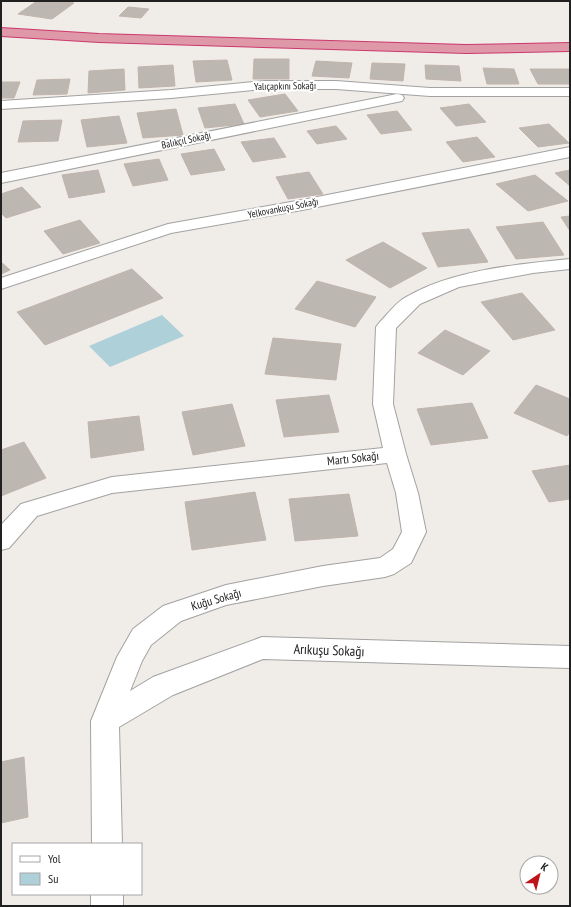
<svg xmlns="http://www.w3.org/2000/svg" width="571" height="907" viewBox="0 0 571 907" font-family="'PT Sans Narrow',sans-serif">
<rect width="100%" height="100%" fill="#f0ede8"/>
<path fill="#add0d9" d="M162,315L184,336L110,367L89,346Z"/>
<g fill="#bdb7b1" stroke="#c1b4ac">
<path d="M37,1H60L74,3L52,19L18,14Z"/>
<path d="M128,7L149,9L141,18L119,16Z"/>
<path d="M254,59H289V79H253Z"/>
<path d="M227,60L232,80L196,82L193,61Z"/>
<path d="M316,61L352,63L349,78L312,76Z"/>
<path d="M372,63L405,64L403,81L370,79Z"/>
<path d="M173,65L175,86L139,88L138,67Z"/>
<path d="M425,65L459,66L461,81L426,79Z"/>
<path d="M483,68L514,69L519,84H487Z"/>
<path d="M124,69L125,90L88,93L89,71Z"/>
<path d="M530,69H569L570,84H538Z"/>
<path d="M70,79L67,94L33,95L37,80Z"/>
<path d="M1,82H20L14,98H1Z"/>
<path d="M285,94L298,111L260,117L248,100Z"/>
<path d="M235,104L244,124L205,128L198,108Z"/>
<path d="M469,104L486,122L456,126L440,108Z"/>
<path d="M176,109L183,135L143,138L137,113Z"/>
<path d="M397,111L412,130L381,134L367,115Z"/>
<path d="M119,116L127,143L87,147L81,120Z"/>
<path d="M62,120L58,141L18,142L23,121Z"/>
<path d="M549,124L569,143L538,147L519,128Z"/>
<path d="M336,126L347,139L317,144L307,131Z"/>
<path d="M477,137L495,157L463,162L446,142Z"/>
<path d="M274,138L286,157L253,162L241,142Z"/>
<path d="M214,149L225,170L191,175L181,154Z"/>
<path d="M159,159L168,180L133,186L124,164Z"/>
<path d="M98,170L105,192L69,198L62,175Z"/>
<path d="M570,170V186L555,173Z"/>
<path d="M309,172L323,194L288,199L276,177Z"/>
<path d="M535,175L568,201L528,211L496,184Z"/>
<path d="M22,187L41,207L6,218L1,213V194Z"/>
<path d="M570,216V231L561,217Z"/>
<path d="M80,220L100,243L63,254L44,231Z"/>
<path d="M543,222L564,255L516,259L496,227Z"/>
<path d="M469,229L488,262L438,267L422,233Z"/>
<path d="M383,242L427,268L390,288L346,260Z"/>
<path d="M1,262L10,270L1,274Z"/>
<path d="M132,269L163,298L45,345L17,312Z"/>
<path d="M317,281L376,297L355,327L295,309Z"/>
<path d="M522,293L555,330L513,340L481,302Z"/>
<path d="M445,330L490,351L463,375L418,353Z"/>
<path d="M273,338L341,344L336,380L265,374Z"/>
<path d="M536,385L570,399V432L567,436L514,413Z"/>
<path d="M329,395L339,432L284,437L276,400Z"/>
<path d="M472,403L488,438L431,445L417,409Z"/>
<path d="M232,404L245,446L193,455L182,412Z"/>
<path d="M139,416L144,450L91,458L88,422Z"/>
<path d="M24,442L46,478L1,496V450Z"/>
<path d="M570,465V499L549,502L532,471Z"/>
<path d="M255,492L266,540L192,550L185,502Z"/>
<path d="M349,494L358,536L295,541L289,499Z"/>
<path d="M24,757L28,817L1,823V762Z"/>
</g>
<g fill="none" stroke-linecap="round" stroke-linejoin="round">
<defs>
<g id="street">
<path d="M265,81H336L430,88H570V96H430L336,89H265L171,98L1,109V101L171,90Z"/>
<path d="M397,94L402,95L404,98L402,101L1,183V173Z"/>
<path d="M570,147V157L302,210L171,233L1,289V278L168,224L302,200Z"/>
<path d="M570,259V269L533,273L459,287L420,304L396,328L393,404L406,454L418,493L426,532L411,563L394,574L385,577L323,586L226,605L181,621L151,645L142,661L130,691L153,677L262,637L570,646V668L263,659L173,695L119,727L122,844H92L91,721L117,657L133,629L163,606L226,585L323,566L380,558L393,549L402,532L396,493L387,463L112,493L37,516L9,548L1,550V525L21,504L112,477L383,448L373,404L376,327L379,323C388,314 397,301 408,296C453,270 519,264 570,259Z"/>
<rect x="91" y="894" width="32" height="12"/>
</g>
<path id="highway" d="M1,28L99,34L466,45L570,43V51L466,53L99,42L1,36Z"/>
</defs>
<use href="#street" stroke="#a2a2a2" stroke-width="2"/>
<use href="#highway" stroke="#cb386e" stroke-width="2"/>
<use href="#street" fill="#fff" fill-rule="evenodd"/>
<use href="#highway" fill="#df98a7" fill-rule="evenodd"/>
</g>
<g text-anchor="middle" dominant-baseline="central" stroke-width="4" stroke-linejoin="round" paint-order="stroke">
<g font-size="10" fill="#212121" stroke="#fff">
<text transform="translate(285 86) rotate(-1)">Yalıçapkını Sokağı</text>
<text transform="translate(186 140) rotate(-12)">Balıkçıl Sokağı</text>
<text transform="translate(283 208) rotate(-11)">Yelkovankuşu Sokağı</text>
</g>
<g font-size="12" fill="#212121" stroke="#fff">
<text transform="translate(353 458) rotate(-6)">Martı Sokağı</text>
<text transform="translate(216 599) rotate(-16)">Kuğu Sokağı</text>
</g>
<g font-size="14" fill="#212121" stroke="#fff">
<text transform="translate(329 650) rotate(2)">Arıkuşu Sokağı</text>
</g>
</g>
<rect width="571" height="907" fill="none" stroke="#212121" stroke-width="4"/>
<rect x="12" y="843" width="130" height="52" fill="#ffffff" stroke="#a6a6a6"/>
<rect x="20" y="856" width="20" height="6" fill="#ffffff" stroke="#a6a6a6"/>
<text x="48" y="863" font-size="12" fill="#212121">Yol</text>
<rect x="20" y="873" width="20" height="12" fill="#add0d9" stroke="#a6a6a6"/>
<text x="48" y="883" font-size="12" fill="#212121">Su</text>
<g transform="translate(539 875) rotate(35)"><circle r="19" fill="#ffffff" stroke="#a6a6a6"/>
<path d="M0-3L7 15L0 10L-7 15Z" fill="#be1318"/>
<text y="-6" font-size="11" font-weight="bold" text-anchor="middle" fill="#212121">K</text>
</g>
</svg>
